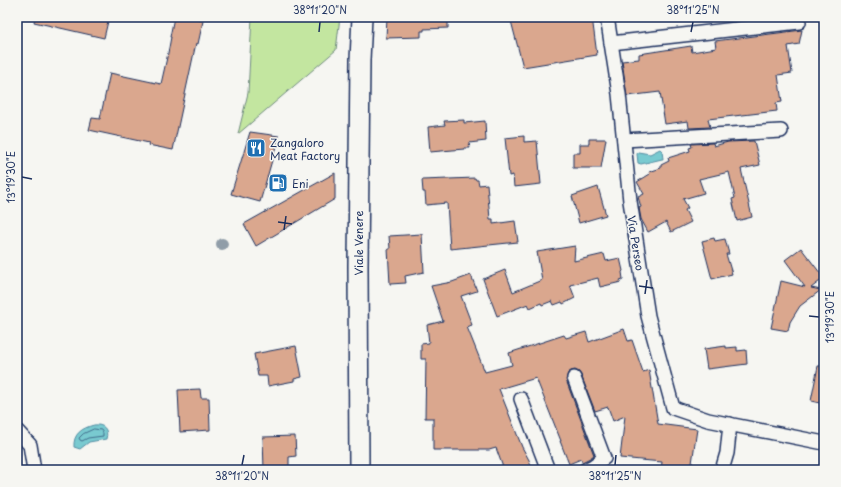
<svg xmlns="http://www.w3.org/2000/svg" width="841" height="487" viewBox="0 0 841 487" font-family="'Playpen Sans',sans-serif">
<rect width="100%" height="100%" fill="#f6f6f2"/>
<filter id="ink" filterUnits="userSpaceOnUse"><feTurbulence type="fractalNoise" baseFrequency=".025" numOctaves="2"/><feDisplacementMap in="SourceGraphic" scale="8" xChannelSelector="R" yChannelSelector="G"/><feConvolveMatrix kernelMatrix="1 2 1 2 8 2 1 2 1" color-interpolation-filters="sRGB"/></filter>
<g filter="url(#ink)">
<path fill="#c3e6a0" stroke="#6f8a7f" d="M252,17H340L336,50L238,134L248,93Z"/>
<g fill="#79cad0" stroke="#538ca2">
<path d="M660,149L662,151L663,159H662L641,164L638,163L637,154L638,152L650,154Z"/>
<path d="M94,425C103,424 109,429 106,439L89,442L80,449L74,447C73,434 82,428 94,425Z"/>
</g>
<g fill="none" stroke-linecap="round" stroke-linejoin="round">
<path stroke="#416d8c" stroke-width="1" d="M94,429L101,430L103,433V436L88,438L82,441L80,440L79,438L83,434Z"/>
</g>
<g fill="#daa78e" stroke="#1b2f5e">
<path d="M35,17H109L104,38L34,22Z"/>
<path d="M174,17H200L199,20L203,21L198,44L196,43L173,150L148,145L149,143L89,130L92,118L100,119L110,73L161,84L168,53L171,37H170Z"/>
<path d="M387,17H448V28L424,29V31H421V37L386,38Z"/>
<path d="M510,17H592L597,55L523,67Z"/>
<path d="M802,30L799,44L788,46L792,73L778,75L782,102L776,103L777,111L708,119L710,127L689,128L688,121L665,124L660,92L627,96L622,61L639,59V54L691,46L692,52L716,48L715,41Z"/>
<path d="M464,120V123L485,121L486,141L469,143L470,148H464V149L430,152L428,127L445,125L444,121Z"/>
<path d="M250,132L279,136L260,202L231,194Z"/>
<path d="M524,136V142L537,141L541,184L514,187L513,175L509,176L505,138Z"/>
<path d="M589,139H606L601,168H573V153H580V144H589Z"/>
<path d="M754,141L760,165L741,169L752,217L737,221L732,199L735,198L729,172L699,179L704,193L683,199L688,208L685,210L691,222L671,232L666,222L648,232L641,219L639,208L641,207L638,197L644,194L637,182L650,174L649,172L661,168V165L669,161L668,158L690,151L689,148L692,147L691,144L713,143L714,146L728,142Z"/>
<path d="M335,173V199L256,246L244,224Z"/>
<path d="M475,178L476,180H478L479,185L487,184L490,219H493V224L515,221L518,242L450,249L447,203L426,205L425,192H423L422,180Z"/>
<path d="M598,187L606,215L579,223L572,196Z"/>
<path d="M422,234L424,272L405,276L406,283L390,284L388,249H390L389,236Z"/>
<path d="M714,238L715,241L725,239L729,254H726L732,274L712,279L702,241Z"/>
<path d="M575,246L574,261L604,254L606,261L620,258L623,271L622,272L623,279L620,280L621,282L600,287L598,278L570,285L575,298L563,304L562,302L554,305L552,301L542,305L541,303L530,308L528,304L497,316L483,279L505,270L513,292L542,280L537,252Z"/>
<path d="M801,248L824,278L811,288L821,290L800,306L790,322L788,331L771,328L781,281L805,287L785,260Z"/>
<path d="M471,275L477,291L461,296L472,325L467,327L485,372L512,365L509,353L564,335L566,338L586,332L589,342L624,329L628,341L632,340L643,372L649,370L658,424L697,429L691,470H661L662,462L620,458L625,416L613,421L608,407L595,411L581,375L579,372L575,370L571,371L568,373L566,380L594,455L590,458L582,462L581,459L569,464L560,441H561L536,378L499,389L522,447L529,460L533,470H504L496,448L489,450H433V418H425L426,359H421V344L429,343L427,325L443,321L431,286L452,282Z"/>
<path d="M296,346L302,377L294,379V381L268,386L267,376H258L254,354Z"/>
<path d="M726,346V348L737,347V351L746,350L747,364L707,369L704,349Z"/>
<path d="M818,366H824V404L811,401Z"/>
<path d="M200,389L201,398H209L210,430L180,432L178,390Z"/>
<path d="M295,436L296,456L289,457V470H264L263,437Z"/>
</g>
<g fill="none" stroke-linecap="round" stroke-linejoin="round">
<defs>
<g id="street">
<path d="M607,17L619,94L630,201L648,316L673,408L708,420L824,443"/>
<path d="M611,43L799,22"/>
<path d="M624,140L781,131"/>
<path d="M574,378L604,458L593,466L585,470"/>
<path d="M521,399L548,470"/>
<path d="M17,431L30,445L34,470"/>
<path d="M722,470L727,453L730,424"/>
</g>
<path id="secondary" d="M359,470L358,266L360,60L362,17"/>
</defs>
<use href="#street" stroke="#1b2f5e" stroke-width="16"/>
<use href="#secondary" stroke="#1b2f5e" stroke-width="22"/>
<use href="#street" stroke="#f6f6f2" stroke-width="13"/>
<use href="#secondary" stroke="#f6f6f2" stroke-width="19"/>
</g>
<circle fill="#909da8" cx="222" cy="244" r="6"/>
</g>
<path fill="none" stroke="#1b2f5e" stroke-width="1.5" d="M319,32L320,22M691,32L693,22M22,177L32,179M278,222L292,224M284,230L286,216M639,286L653,288M645,294L647,280M809,316L819,317M242,465L244,455M615,465L616,455"/>
<defs>
<symbol id="restaurant-square" viewBox="-11 -11 22 22"><rect x="-9" y="-9" width="18" height="18" rx="4" fill="#1f6fb2" stroke="#f6f6f2"/><path d="M-5-6h1v4h1v-4h1v4h1v-4h1v5L-1.5 .5V6h-2V.5L-5-1ZM5-6V6H3V1.5H1.5Q1.5-4 5-6Z" fill="#fff"/></symbol>
<symbol id="fuel-square" viewBox="-11 -11 22 22"><rect x="-9" y="-9" width="18" height="18" rx="4" fill="#1f6fb2" stroke="#f6f6f2"/><path d="M-5.5-6h7V0h2V4h1.3V-2.5L3-4.5l.8-.8L6-3V5H2.5V1h-1V6h-7ZM-4.2-4.7v3.2H.2V-4.7Z" fill="#fff"/></symbol>
</defs>
<g fill-rule="evenodd">
<use href="#restaurant-square" x="245" y="137" width="22" height="22"/>
<use href="#fuel-square" x="267" y="172" width="22" height="22"/>
</g>
<g text-anchor="middle" dominant-baseline="central" stroke-width="3" stroke-linejoin="round" paint-order="stroke">
<g font-size="11" fill="#1b2f5e" stroke="#f6f6f2" text-anchor="start">
<text x="270" y="142">Zangaloro<tspan x="270" dy="13">Meat Factory</tspan></text>
<text x="292" y="183">Eni</text>
</g>
<g font-size="11" fill="#1b2f5e" stroke="#f6f6f2">
<text transform="translate(358 243) rotate(-90)">Viale Venere</text>
<text transform="translate(636 243) rotate(81)">Via Perseo</text>
</g>
</g>
<rect width="841" height="487" fill="none" stroke="#f6f6f2" stroke-width="44"/>
<rect x="22" y="22" width="797" height="443" fill="none" stroke="#1b2f5e" stroke-width="1.5"/>
<g font-size="10" text-anchor="middle" fill="#1b2f5e">
<text x="320" y="14">38°11'20"N</text>
<text x="693" y="14">38°11'25"N</text>
<text transform="translate(11 177) rotate(-90)" y="4">13°19'30"E</text>
<text transform="translate(830 317) rotate(-90)" y="4">13°19'30"E</text>
<text x="242" y="480">38°11'20"N</text>
<text x="615" y="480">38°11'25"N</text>
</g>
</svg>
